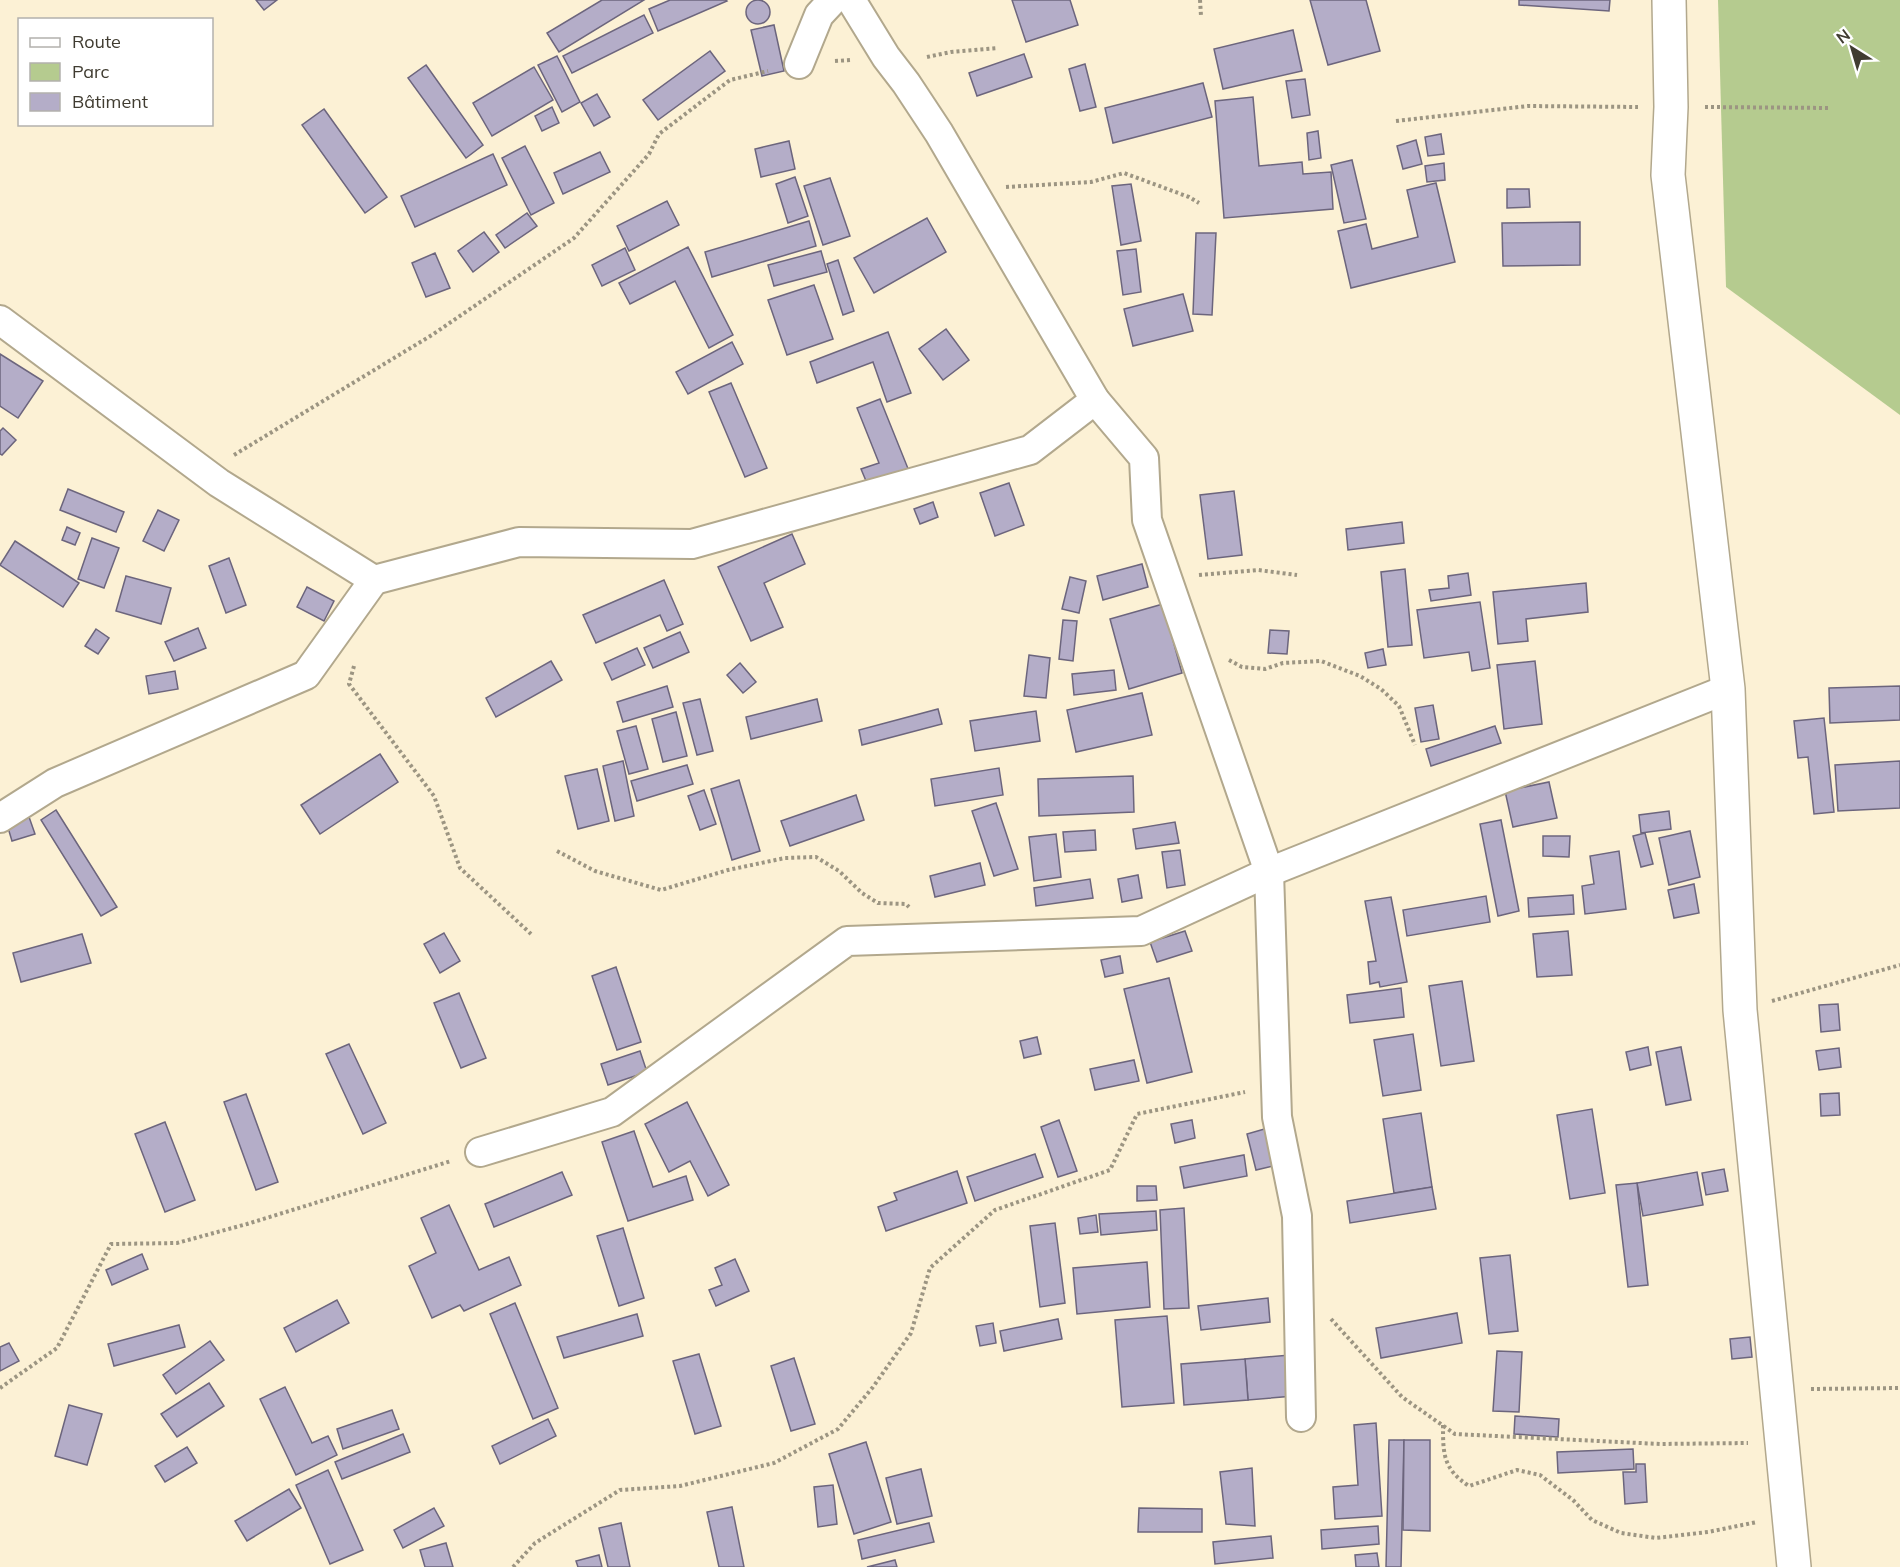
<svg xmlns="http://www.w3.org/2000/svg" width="1900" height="1567" viewBox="0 0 1900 1567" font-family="Mulish,sans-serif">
<rect width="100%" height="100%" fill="#fcf1d5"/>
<path fill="#b5cb8f" d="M1718,0H1900V415L1726,287Z"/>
<g fill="#b4adc8" stroke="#6c657d" stroke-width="1.5">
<circle cx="758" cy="12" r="12"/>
<path d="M256,0H277L264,10Z"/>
<path d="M602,0H644L559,52L547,33Z"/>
<path d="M670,0H726L727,1L658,31L649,9Z"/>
<path d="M1012,0H1070L1078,25L1026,42Z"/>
<path d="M1310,0H1366L1380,51L1328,65Z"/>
<path d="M1519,0H1610L1609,11L1519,5Z"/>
<path d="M644,15L653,33L572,73L563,56Z"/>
<path d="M774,25L784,71L762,76L751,30Z"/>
<path d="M1293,30L1302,71L1223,89L1214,49Z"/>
<path d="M710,51L725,71L658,120L643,100Z"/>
<path d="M1024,54L1032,77L977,96L969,73Z"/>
<path d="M557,56L580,102L562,112L538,65Z"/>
<path d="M1085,64L1096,107L1080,111L1069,69Z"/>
<path d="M426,65L483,145L466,158L408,78Z"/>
<path d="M534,67L553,100L492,136L473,103Z"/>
<path d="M1305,79L1310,115L1292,118L1286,81Z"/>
<path d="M1203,83L1212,117L1113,143L1105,108Z"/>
<path d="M597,94L610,117L594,126L581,103Z"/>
<path d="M1253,97L1259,166L1302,162L1303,174L1331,172L1333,209L1224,218L1215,101Z"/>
<path d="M552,107L559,123L542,131L535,116Z"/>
<path d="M324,109L387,197L365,213L302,125Z"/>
<path d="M1318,131L1321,158L1309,160L1307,133Z"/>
<path d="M1441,134L1444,154L1428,156L1425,137Z"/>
<path d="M1416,140L1422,164L1403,169L1397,146Z"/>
<path d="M789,141L795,169L761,177L755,149Z"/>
<path d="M525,146L554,203L531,215L502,158Z"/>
<path d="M600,152L610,172L563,194L554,173Z"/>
<path d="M493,154L507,185L415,227L401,196Z"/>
<path d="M1352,160L1366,219L1344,223L1331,165Z"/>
<path d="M1444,163L1445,180L1427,182L1425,166Z"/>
<path d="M795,177L808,216L788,223L776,184Z"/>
<path d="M830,178L850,236L823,245L804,186Z"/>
<path d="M1436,183L1455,262L1351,288L1338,231L1366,224L1372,249L1418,237L1407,190Z"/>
<path d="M1131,184L1141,241L1121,245L1112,186Z"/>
<path d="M1507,189H1529L1530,207L1507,208Z"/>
<path d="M667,201L679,225L629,251L617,226Z"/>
<path d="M527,213L537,226L505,248L496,235Z"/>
<path d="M927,218L946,252L874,293L854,258Z"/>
<path d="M809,221L816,246L712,277L705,252Z"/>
<path d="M1580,222V265L1503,266L1502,223Z"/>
<path d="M484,232L499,252L473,272L458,251Z"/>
<path d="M1196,233H1216L1212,315L1193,314Z"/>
<path d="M688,247L733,335L709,348L675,281L630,304L619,283Z"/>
<path d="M625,248L635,270L602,286L592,265Z"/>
<path d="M1136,249L1141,292L1123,295L1117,251Z"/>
<path d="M821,251L827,272L774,286L768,265Z"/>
<path d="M435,253L450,288L426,297L412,263Z"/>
<path d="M838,260L854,311L843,315L827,264Z"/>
<path d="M814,285L833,339L787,355L768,300Z"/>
<path d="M1183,294L1193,331L1133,346L1124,309Z"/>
<path d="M946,329L969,360L943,380L919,349Z"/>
<path d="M888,332L911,393L887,402L873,362L817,383L810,362Z"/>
<path d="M732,342L743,364L688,394L676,372Z"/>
<path d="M0,354L43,381L18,418L0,406Z"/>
<path d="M731,383L767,468L745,477L709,392Z"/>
<path d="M880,399L909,471L869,488L861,469L879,463L857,408Z"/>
<path d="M3,428L16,440L2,455L0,454V431Z"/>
<path d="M1009,483L1024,525L995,536L980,493Z"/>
<path d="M68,489L124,512L116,532L60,510Z"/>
<path d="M1234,491L1242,555L1208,559L1200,495Z"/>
<path d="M933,502L938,517L920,524L914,509Z"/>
<path d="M158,510L179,520L164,551L143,541Z"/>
<path d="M1402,522L1404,543L1348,550L1346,529Z"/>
<path d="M67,527L80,533L75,545L62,540Z"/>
<path d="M792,534L805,564L764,583L783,627L751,641L718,567Z"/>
<path d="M92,538L119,548L104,588L78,579Z"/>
<path d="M15,541L79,583L63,607L0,565Z"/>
<path d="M229,558L246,605L226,613L209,566Z"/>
<path d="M1142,564L1148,587L1103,600L1097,576Z"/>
<path d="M1405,569L1412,645L1388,647L1381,572Z"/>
<path d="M1468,573L1471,595L1431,601L1429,590L1449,588L1448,576Z"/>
<path d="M126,576L171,588L161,624L116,611Z"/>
<path d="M1070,577L1086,581L1079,613L1062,609Z"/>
<path d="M664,580L683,624L667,631L660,615L596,643L583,615Z"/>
<path d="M1586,583L1588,612L1526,619L1528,641L1498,644L1493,592Z"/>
<path d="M307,587L334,601L324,621L297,607Z"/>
<path d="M1480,602L1490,668L1472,671L1469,652L1424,658L1417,610Z"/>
<path d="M1163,604L1182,673L1129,689L1110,619Z"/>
<path d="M1063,620L1077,621L1073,661L1059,659Z"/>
<path d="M198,628L206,648L174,661L165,642Z"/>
<path d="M96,629L109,638L98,654L85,646Z"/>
<path d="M1270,630L1289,631L1287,654L1268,653Z"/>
<path d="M680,632L689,652L653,668L644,648Z"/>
<path d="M637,648L645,665L612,680L604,663Z"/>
<path d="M1383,649L1386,665L1368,668L1365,653Z"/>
<path d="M1029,655L1050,658L1046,698L1024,696Z"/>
<path d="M551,661L562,680L496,717L486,698Z"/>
<path d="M1535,661L1542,724L1504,729L1497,665Z"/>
<path d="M740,663L756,682L743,693L727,675Z"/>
<path d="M1114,670L1116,690L1074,695L1072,674Z"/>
<path d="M175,671L178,689L149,694L146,676Z"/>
<path d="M667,686L673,707L623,722L617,702Z"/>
<path d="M1900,686V720L1830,723L1829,688Z"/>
<path d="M1142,693L1152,735L1076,752L1067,710Z"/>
<path d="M700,699L713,751L697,755L683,703Z"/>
<path d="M817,699L822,721L751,739L746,717Z"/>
<path d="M1433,705L1439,739L1421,742L1415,708Z"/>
<path d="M938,709L942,724L862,745L859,730Z"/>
<path d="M1036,711L1040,741L975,751L970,721Z"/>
<path d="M676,712L687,756L663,762L652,719Z"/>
<path d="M1824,718L1834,812L1814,814L1808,757L1798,758L1794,721Z"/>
<path d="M636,726L648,769L629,774L617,731Z"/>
<path d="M1495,726L1501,743L1431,766L1426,749Z"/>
<path d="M380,754L398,782L320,834L301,805Z"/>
<path d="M623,761L634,816L615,821L603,766Z"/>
<path d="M1900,761V808L1838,811L1835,765Z"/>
<path d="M687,765L693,784L637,801L631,781Z"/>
<path d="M999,768L1003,795L935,806L931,779Z"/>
<path d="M597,769L609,821L578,829L565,776Z"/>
<path d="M1133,776L1134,812L1039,816L1038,779Z"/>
<path d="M739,780L760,851L732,860L711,789Z"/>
<path d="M1549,782L1557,818L1513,827L1505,791Z"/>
<path d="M704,790L716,824L700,830L688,796Z"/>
<path d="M856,795L864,820L790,846L781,821Z"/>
<path d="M996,803L1018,869L994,876L972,811Z"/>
<path d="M56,810L117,907L101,916L41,820Z"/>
<path d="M1669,811L1671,829L1641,833L1639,815Z"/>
<path d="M28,814L35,834L12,841L6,821Z"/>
<path d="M1501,820L1519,911L1498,916L1480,824Z"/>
<path d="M1175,822L1179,843L1136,849L1133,829Z"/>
<path d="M1095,830L1096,850L1065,852L1063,832Z"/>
<path d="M1690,831L1700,877L1669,885L1659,838Z"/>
<path d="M1645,833L1653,864L1641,867L1633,836Z"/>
<path d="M1056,834L1061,877L1034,881L1029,837Z"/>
<path d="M1543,836H1570L1569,857L1543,856Z"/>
<path d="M1180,850L1185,885L1167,888L1162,852Z"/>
<path d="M1619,851L1626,909L1585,914L1582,886L1594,884L1590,856Z"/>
<path d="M980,863L985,885L935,897L930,876Z"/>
<path d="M1138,875L1142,898L1122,902L1118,879Z"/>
<path d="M1090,879L1093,898L1036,906L1034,888Z"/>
<path d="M1694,884L1699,913L1674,918L1668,890Z"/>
<path d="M1573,895L1574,914L1529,917L1528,898Z"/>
<path d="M1486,896L1490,922L1407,936L1403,910Z"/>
<path d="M1391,897L1407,982L1380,987L1379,982L1370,984L1368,962L1376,961L1365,901Z"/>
<path d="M1185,931L1192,951L1157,962L1150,942Z"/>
<path d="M1568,931L1572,975L1537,977L1533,934Z"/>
<path d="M444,933L460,961L440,973L424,944Z"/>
<path d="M82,934L91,963L21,982L13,953Z"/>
<path d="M1120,956L1123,973L1105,977L1101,960Z"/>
<path d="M616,967L641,1042L617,1050L592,976Z"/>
<path d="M1169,978L1192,1072L1147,1083L1124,989Z"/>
<path d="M1462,981L1474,1061L1441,1066L1429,986Z"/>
<path d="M1401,988L1404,1017L1350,1023L1347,995Z"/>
<path d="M459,993L486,1058L461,1068L434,1003Z"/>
<path d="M1838,1004L1840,1030L1821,1032L1819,1005Z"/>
<path d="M1413,1034L1421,1090L1383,1096L1374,1040Z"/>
<path d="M1037,1037L1041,1054L1024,1058L1020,1041Z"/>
<path d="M349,1044L386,1123L363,1134L326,1054Z"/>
<path d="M1648,1047L1651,1065L1630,1070L1626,1052Z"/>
<path d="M1681,1047L1691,1100L1666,1105L1656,1052Z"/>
<path d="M1839,1048L1841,1067L1819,1070L1816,1051Z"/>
<path d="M640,1051L647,1072L608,1085L601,1064Z"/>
<path d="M1134,1060L1139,1081L1095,1090L1090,1069Z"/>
<path d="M1839,1093L1840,1115L1821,1116L1820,1094Z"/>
<path d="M246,1094L278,1182L256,1190L224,1102Z"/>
<path d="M687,1102L729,1185L708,1196L690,1161L669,1172L645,1124Z"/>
<path d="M1592,1109L1605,1193L1570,1199L1557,1115Z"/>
<path d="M1421,1113L1432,1187L1394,1193L1383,1119Z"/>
<path d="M1059,1120L1077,1171L1058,1177L1041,1127Z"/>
<path d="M1192,1120L1195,1138L1175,1143L1171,1124Z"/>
<path d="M165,1122L195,1200L165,1212L135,1134Z"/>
<path d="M1268,1128L1277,1165L1256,1170L1247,1134Z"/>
<path d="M634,1131L653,1187L686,1176L693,1200L628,1221L602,1142Z"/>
<path d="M1035,1154L1043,1177L975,1201L967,1177Z"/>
<path d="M1244,1155L1247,1176L1184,1188L1180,1167Z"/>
<path d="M1724,1169L1728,1191L1706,1195L1702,1173Z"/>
<path d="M957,1171L967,1203L886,1231L878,1207L897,1200L894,1193Z"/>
<path d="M562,1172L572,1195L494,1227L485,1204Z"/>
<path d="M1697,1172L1703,1205L1643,1216L1637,1183Z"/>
<path d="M1637,1183L1648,1285L1628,1287L1616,1185Z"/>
<path d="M1137,1186H1156L1157,1200L1137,1201Z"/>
<path d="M1432,1187L1436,1209L1350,1223L1347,1201Z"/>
<path d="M449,1205L479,1270L509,1257L521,1285L464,1311L460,1305L432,1318L409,1266L436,1253L421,1218Z"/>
<path d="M1184,1208L1189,1308L1164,1309L1160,1210Z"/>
<path d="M1156,1211L1157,1230L1101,1235L1099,1214Z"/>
<path d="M1096,1215L1098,1232L1080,1234L1078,1218Z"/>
<path d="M1055,1223L1065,1303L1040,1307L1030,1226Z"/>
<path d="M623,1228L644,1298L619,1306L597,1236Z"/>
<path d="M142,1254L148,1269L112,1285L106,1270Z"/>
<path d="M1510,1255L1518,1331L1489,1334L1480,1258Z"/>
<path d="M735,1259L749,1291L716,1306L709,1290L722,1285L715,1268Z"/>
<path d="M1147,1262L1150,1307L1077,1314L1073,1268Z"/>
<path d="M1268,1298L1270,1322L1201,1330L1198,1306Z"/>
<path d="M337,1300L349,1323L296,1352L284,1328Z"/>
<path d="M515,1303L558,1408L533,1419L490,1314Z"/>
<path d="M1457,1313L1462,1343L1381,1358L1376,1328Z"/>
<path d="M637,1314L643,1336L564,1358L557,1337Z"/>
<path d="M1167,1316L1174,1403L1122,1407L1115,1320Z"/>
<path d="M1058,1319L1062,1339L1004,1351L1000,1331Z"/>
<path d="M993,1323L996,1343L980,1346L976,1326Z"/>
<path d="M179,1325L185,1347L114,1366L108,1344Z"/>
<path d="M1750,1337L1752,1357L1732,1359L1730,1339Z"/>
<path d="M210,1341L224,1360L176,1394L163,1375Z"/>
<path d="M9,1343L19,1361L0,1371V1347Z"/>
<path d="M1497,1351L1522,1352L1519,1412L1493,1411Z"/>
<path d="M699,1354L721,1426L695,1434L673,1361Z"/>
<path d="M1290,1355L1294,1396L1248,1400L1245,1359Z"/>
<path d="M794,1358L815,1424L791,1431L771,1366Z"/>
<path d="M1245,1359L1248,1400L1184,1405L1181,1364Z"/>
<path d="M209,1383L224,1406L177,1437L161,1414Z"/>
<path d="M285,1387L312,1443L328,1436L337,1455L296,1475L260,1399Z"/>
<path d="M69,1405L102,1414L87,1465L55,1456Z"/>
<path d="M392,1410L399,1429L343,1449L337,1429Z"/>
<path d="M1515,1416L1559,1419L1558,1437L1514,1434Z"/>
<path d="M548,1419L556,1436L500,1464L492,1446Z"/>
<path d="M1376,1423L1382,1516L1335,1519L1333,1487L1358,1485L1354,1425Z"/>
<path d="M403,1434L410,1452L342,1479L335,1462Z"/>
<path d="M1389,1440H1404L1401,1567H1386Z"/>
<path d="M1404,1440H1430V1531L1403,1530Z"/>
<path d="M866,1442L891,1522L854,1534L829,1454Z"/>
<path d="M187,1447L197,1463L165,1482L155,1466Z"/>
<path d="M1633,1449L1634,1469L1558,1473L1557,1452Z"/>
<path d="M1636,1464H1645L1647,1502L1625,1504L1623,1472H1636Z"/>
<path d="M1252,1468L1255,1526L1226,1524L1220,1472Z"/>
<path d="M921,1469L932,1516L897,1524L886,1478Z"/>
<path d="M328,1470L363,1550L330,1564L296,1485Z"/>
<path d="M833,1485L837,1524L818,1527L814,1487Z"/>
<path d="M289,1489L301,1508L247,1541L235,1521Z"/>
<path d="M732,1507L744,1567H719L707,1512Z"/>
<path d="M434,1508L444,1526L403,1548L394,1530Z"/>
<path d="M1139,1508L1202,1509V1532H1138Z"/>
<path d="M621,1523L630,1567H608L599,1528Z"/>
<path d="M929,1523L934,1542L862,1559L858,1540Z"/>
<path d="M1378,1526L1379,1544L1322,1549L1321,1530Z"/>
<path d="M1271,1536L1273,1558L1215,1564L1213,1542Z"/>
<path d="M446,1543L453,1567H425L420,1550Z"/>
<path d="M1377,1553L1379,1567H1356L1355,1555Z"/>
<path d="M599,1555L602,1567H578L576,1561Z"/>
<path d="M895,1560L897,1567H867Z"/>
</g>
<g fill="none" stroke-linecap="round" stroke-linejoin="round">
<defs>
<g id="minor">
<path d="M851,0L886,57L906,83L939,133L1095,400L1144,458L1147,520L1269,872L1277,1117L1297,1216L1301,1417"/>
<path d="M799,64L819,15L833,0"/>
<path d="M0,320L219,483L374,580L519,542L692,544L1030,450L1095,400"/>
<path d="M0,818L55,783L306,675L374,580"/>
<path d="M480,1152L612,1112L847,941L1141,931L1269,872L1728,689"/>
</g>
<path id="secondary" d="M1669,0L1671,107L1668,175L1728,689L1740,1010L1794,1567"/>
</defs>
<use href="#minor" stroke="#b2a88d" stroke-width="32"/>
<use href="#secondary" stroke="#b2a88d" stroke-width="36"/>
<g stroke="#9c9582" stroke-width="4" stroke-dasharray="3 3" stroke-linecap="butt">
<path d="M1200,0L1201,16"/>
<path d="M927,57L951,52L998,48"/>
<path d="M835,61L851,60"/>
<path d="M1705,107L1830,108"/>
<path d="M1396,121L1528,106L1638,107"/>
<path d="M1006,187L1091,182L1124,173L1189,197L1199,203"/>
<path d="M234,455L432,335L574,238L649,154L659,134L730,80L768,71"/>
<path d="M1199,575L1258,570L1297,575"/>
<path d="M1229,660L1242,667L1265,669L1283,663L1321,661L1360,676L1381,689L1399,706L1415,745"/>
<path d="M354,666L349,684L434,796L460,868L531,934"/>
<path d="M557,851L595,871L661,890L728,870L785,858L816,857L839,871L862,893L878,903L906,904L909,907"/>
<path d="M1772,1001L1900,965"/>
<path d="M1331,1319L1402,1397L1455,1434L1660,1444L1748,1443"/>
<path d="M0,1388L57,1348L111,1244L177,1243L247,1224L451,1161"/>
<path d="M1811,1389L1900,1388"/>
<path d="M1443,1425C1443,1454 1443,1469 1469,1486L1517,1470L1540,1475L1573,1500L1592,1520L1621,1533L1656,1538L1708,1532L1757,1522"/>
<path d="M513,1567L535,1543L620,1490L680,1486L774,1463L838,1429L873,1387L911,1333L930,1268L995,1210L1110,1170L1137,1114L1245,1092"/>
</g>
<use href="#minor" stroke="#fff" stroke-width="28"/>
<use href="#secondary" stroke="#fff" stroke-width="33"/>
</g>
<rect x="18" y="18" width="195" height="108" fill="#ffffff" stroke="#b3b1ad" stroke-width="1.5"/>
<rect x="30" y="38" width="30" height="9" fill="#ffffff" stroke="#b3b1ad" stroke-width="1.5"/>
<text x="72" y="48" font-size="18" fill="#403c31">Route</text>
<rect x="30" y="63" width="30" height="18" fill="#b5cb8f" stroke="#b3b1ad" stroke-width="1.5"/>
<text x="72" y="78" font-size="18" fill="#403c31">Parc</text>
<rect x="30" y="93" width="30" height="18" fill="#b4adc8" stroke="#b3b1ad" stroke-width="1.5"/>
<text x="72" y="108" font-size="18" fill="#403c31">Bâtiment</text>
<g transform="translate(1852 48) rotate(323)" stroke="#ffffff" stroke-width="4.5" paint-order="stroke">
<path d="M0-4.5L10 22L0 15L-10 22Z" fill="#403c31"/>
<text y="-9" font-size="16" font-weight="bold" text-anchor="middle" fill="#403c31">N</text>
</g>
</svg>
